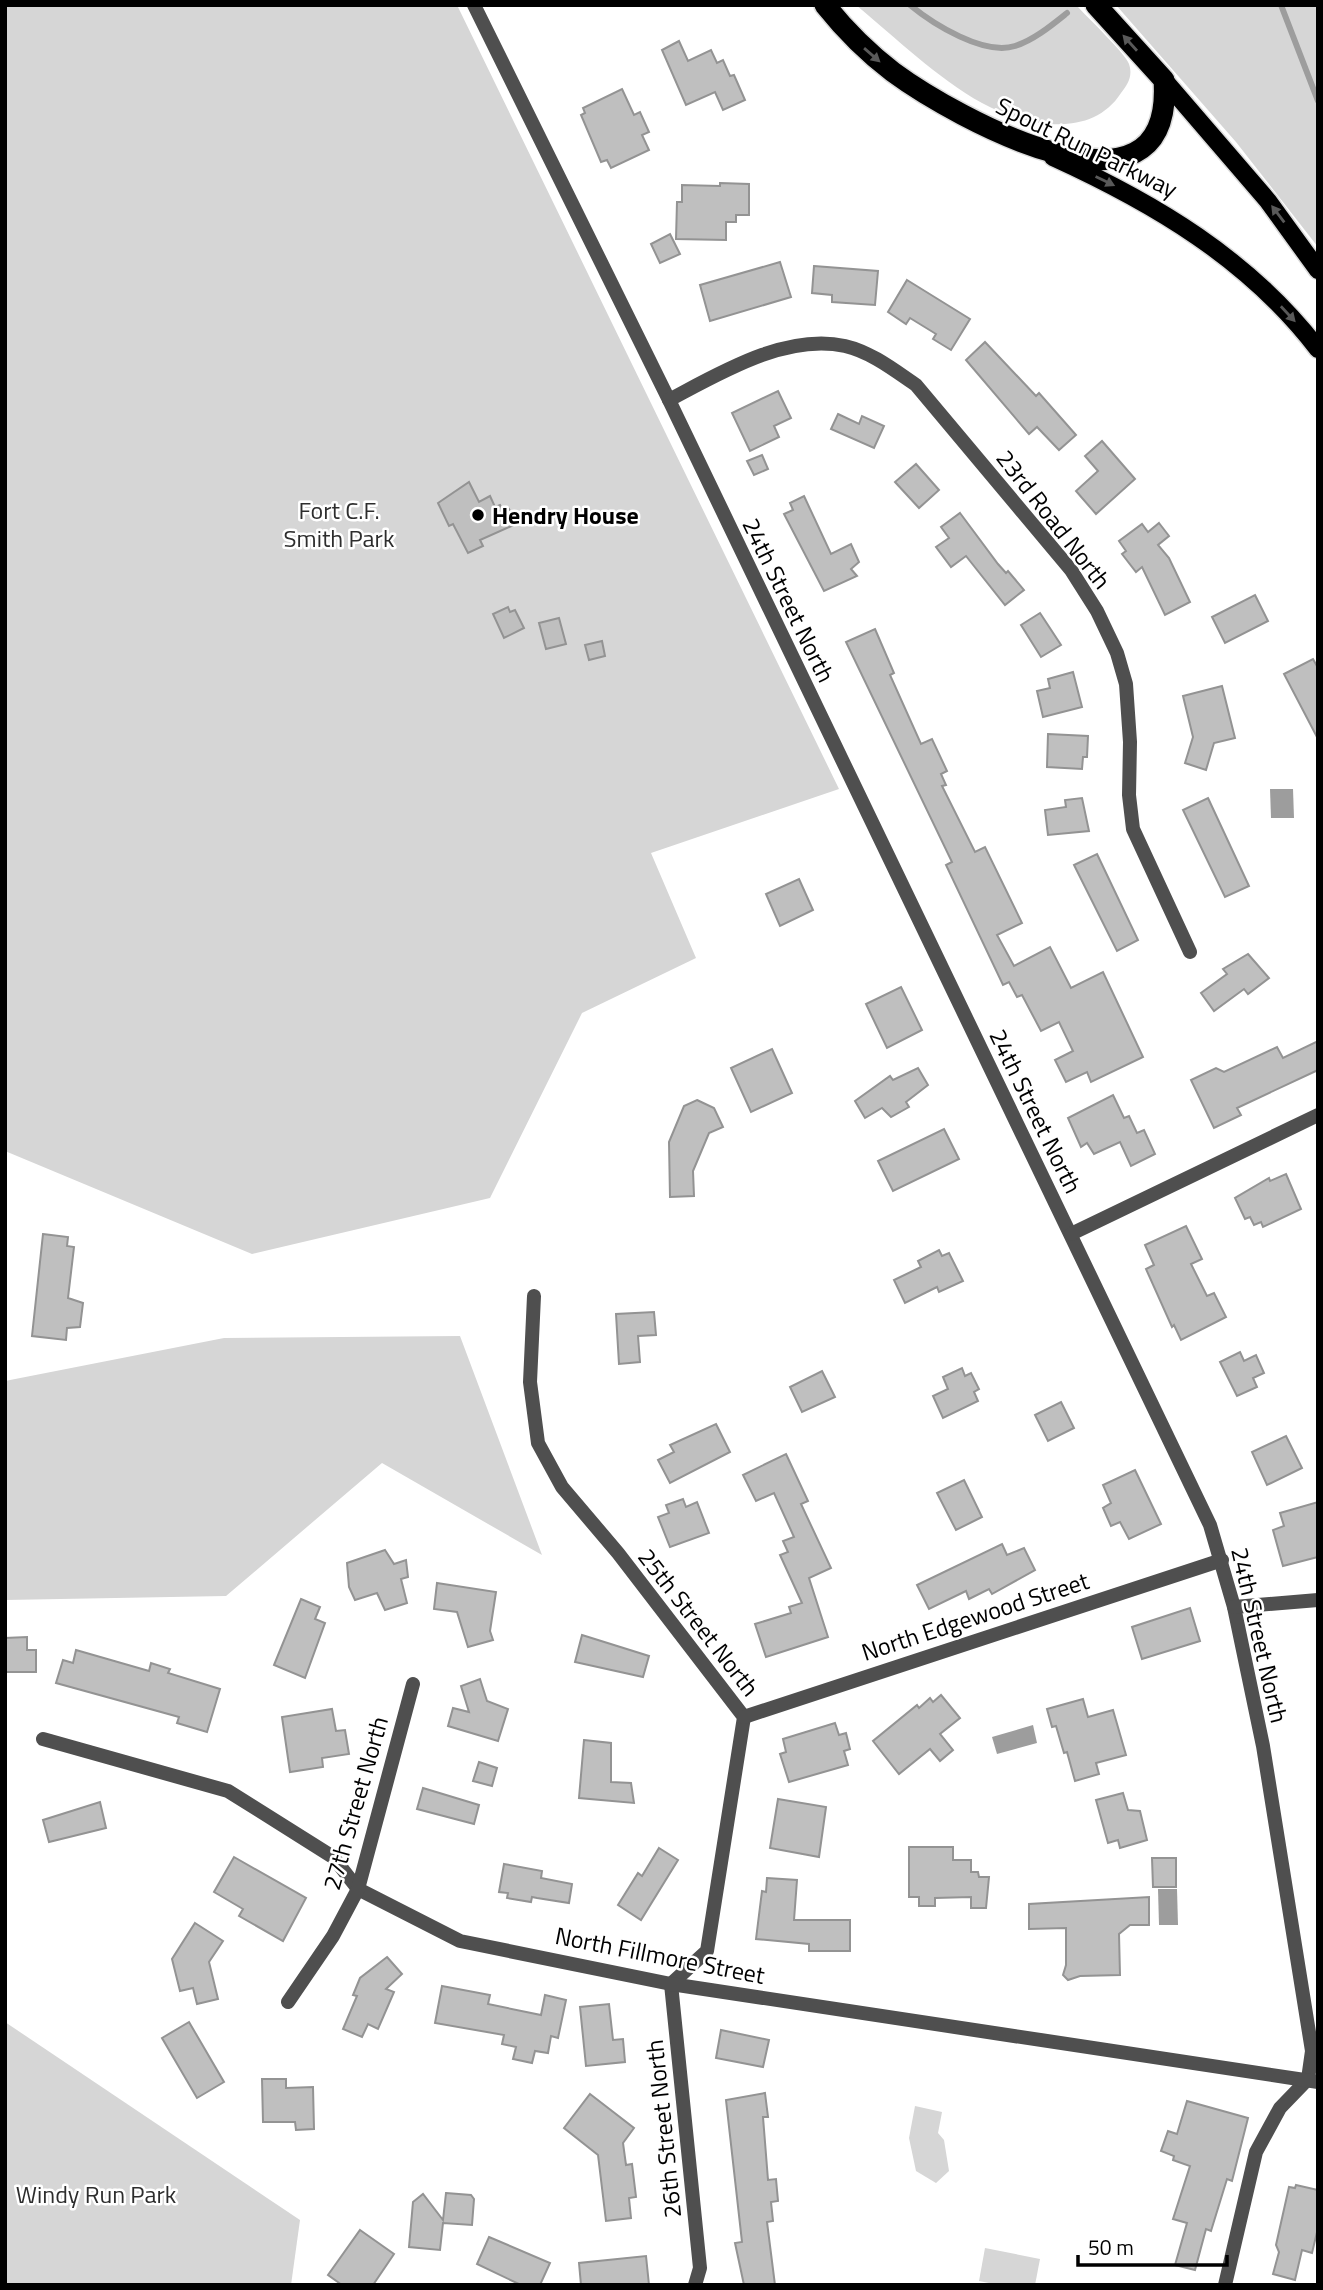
<svg xmlns="http://www.w3.org/2000/svg" width="1323" height="2290" viewBox="0 0 1323 2290" font-family="'Titillium Web',sans-serif">
<rect width="100%" height="100%" fill="#fff"/>
<g fill="#d6d6d6">
<path d="M5,5H457L839,789L651,853L696,958L582,1013L490,1198L252,1254L5,1151Z"/>
<path d="M856,5H1076C1086,16 1126,54 1129,64C1133,76 1128,84 1121,93C1091,140 1024,126 982,103C937,78 896,38 856,5Z"/>
<path d="M1116,5H1318V247L1236,142Z"/>
<path d="M460,1336L542,1555L382,1463L226,1596L5,1600V1381L224,1338Z"/>
<path d="M5,2022L300,2220L291,2285H5Z"/>
<path d="M915,2106L942,2112L938,2133L944,2140L949,2171L936,2183L916,2171L909,2138Z"/>
<path d="M985,2248L1040,2259L1035,2285H999L979,2281Z"/>
</g>
<g fill="#9d9d9d">
<path d="M1270,789H1293L1294,818H1271Z"/>
<path d="M1033,1725L1037,1743L997,1754L992,1737Z"/>
<path d="M1158,1889H1177L1178,1925H1159Z"/>
</g>
<g fill="none" stroke-linecap="round" stroke-linejoin="round">
<g stroke="#9d9d9d" stroke-width="6">
<path d="M910,5C933,24 984,56 1015,46C1034,40 1052,25 1067,13"/>
<path d="M1281,5L1318,101"/>
</g>
</g>
<g fill="#bfbfbf" stroke="#939393" stroke-width="2">
<path d="M679,41L688,61L711,50L717,63L723,60L730,76L734,75L745,100L723,110L715,92L686,105L662,50Z"/>
<path d="M622,89L634,115L640,112L649,132L642,135L649,150L611,168L607,160L601,162L581,115L585,113L583,108Z"/>
<path d="M720,183L749,184V215H736V222H726V240L676,239L677,202H682V185L720,186Z"/>
<path d="M670,234L680,254L660,263L651,244Z"/>
<path d="M780,262L791,297L710,321L700,285Z"/>
<path d="M814,266L878,271L875,305L832,302V295L812,293Z"/>
<path d="M907,280L970,319L951,350L933,339L936,334L910,318L906,324L888,312Z"/>
<path d="M985,342L1036,396L1039,393L1076,435L1059,450L1037,427L1029,434L966,360Z"/>
<path d="M778,391L791,418L774,426L779,437L750,451L732,413Z"/>
<path d="M838,414L859,424L862,416L884,426L874,448L831,429Z"/>
<path d="M1102,441L1135,479L1096,514L1076,491L1098,471L1085,456Z"/>
<path d="M762,455L768,469L754,475L747,461Z"/>
<path d="M916,464L939,490L919,508L895,482Z"/>
<path d="M469,482L479,502L490,496L495,507L500,505L503,512L509,509L516,524L480,540L483,546L468,553L453,524L449,526L438,503Z"/>
<path d="M804,496L831,554L851,544L859,562L851,569L857,576L824,591L784,514L793,510L790,503Z"/>
<path d="M960,513L998,564L1006,573L1008,571L1024,590L1005,605L966,556L951,567L936,547L949,538L941,527Z"/>
<path d="M1159,523L1169,536L1158,545L1169,558L1190,602L1165,615L1142,567L1136,572L1122,554L1126,551L1119,541L1142,524L1148,532Z"/>
<path d="M1255,595L1268,621L1225,643L1212,617Z"/>
<path d="M508,607L510,612L515,610L524,628L504,638L493,614Z"/>
<path d="M1040,613L1061,645L1041,657L1021,625Z"/>
<path d="M559,618L566,644L546,649L539,623Z"/>
<path d="M875,629L894,673L890,675L921,744L932,739L947,771L941,774L946,785L942,786L975,852L985,847L1022,923L997,935L1014,966L1050,947L1071,988L1103,972L1143,1057L1091,1082L1087,1072L1066,1082L1055,1060L1073,1051L1059,1022L1041,1031L1022,995L1017,997L1009,982L1003,985L946,865L952,862L846,642Z"/>
<path d="M602,641L605,656L589,660L585,645Z"/>
<path d="M1313,659L1318,668V739L1284,674Z"/>
<path d="M1073,672L1082,707L1043,717L1037,691L1050,688L1048,679Z"/>
<path d="M1222,686L1235,738L1214,743L1206,770L1185,763L1193,737L1183,696Z"/>
<path d="M1048,734L1088,736L1087,757H1083L1082,769L1047,767Z"/>
<path d="M1082,798L1089,831L1048,835L1045,810L1066,807L1065,800Z"/>
<path d="M1208,798L1249,886L1225,897L1183,810Z"/>
<path d="M1097,854L1138,940L1117,951L1074,865Z"/>
<path d="M799,879L813,910L780,926L766,894Z"/>
<path d="M1248,954L1269,978L1248,994L1244,989L1214,1011L1201,993L1227,974L1223,969Z"/>
<path d="M901,987L922,1030L887,1048L866,1004Z"/>
<path d="M1318,1041V1070L1237,1108L1241,1115L1214,1128L1191,1080L1216,1068L1224,1072L1277,1047L1283,1058Z"/>
<path d="M772,1049L792,1093L751,1112L731,1068Z"/>
<path d="M918,1068L928,1085L906,1102L909,1107L891,1117L882,1108L865,1118L855,1101L890,1076L893,1080Z"/>
<path d="M1113,1095L1124,1118L1129,1116L1137,1133L1144,1130L1155,1154L1131,1166L1120,1142L1094,1154L1087,1143L1081,1147L1068,1118Z"/>
<path d="M697,1100L714,1108L723,1127L709,1133L693,1171L694,1196L670,1197L669,1142L684,1106Z"/>
<path d="M944,1129L959,1159L893,1191L878,1161Z"/>
<path d="M1286,1174L1301,1209L1263,1227L1261,1222L1254,1225L1250,1217L1245,1219L1235,1198L1269,1178L1270,1181Z"/>
<path d="M1186,1226L1202,1259L1191,1264L1207,1296L1214,1293L1226,1317L1181,1340L1174,1325L1172,1327L1146,1269L1154,1265L1145,1245Z"/>
<path d="M43,1234L68,1237L67,1246L74,1247L68,1298L83,1303L80,1327L67,1328L66,1340L32,1336Z"/>
<path d="M939,1250L942,1256L949,1253L963,1281L939,1292L937,1287L905,1303L894,1280L921,1267L918,1261Z"/>
<path d="M654,1312L656,1335L638,1336L640,1362L619,1364L616,1314Z"/>
<path d="M1240,1352L1244,1361L1256,1355L1264,1373L1253,1378L1257,1387L1237,1396L1220,1362Z"/>
<path d="M962,1368L965,1376L971,1373L979,1389L974,1392L978,1401L943,1418L933,1396L948,1389L943,1377Z"/>
<path d="M822,1371L835,1397L802,1412L790,1387Z"/>
<path d="M1061,1402L1074,1428L1048,1441L1035,1415Z"/>
<path d="M716,1424L730,1452L670,1483L658,1460L674,1452L670,1445Z"/>
<path d="M1286,1436L1302,1468L1267,1485L1252,1452Z"/>
<path d="M786,1454L808,1501L801,1504L831,1568L809,1578L828,1637L766,1657L755,1624L791,1613L789,1607L802,1603L780,1555L788,1552L783,1541L794,1537L774,1493L756,1501L743,1475Z"/>
<path d="M1135,1470L1161,1524L1129,1539L1120,1522L1111,1526L1103,1508L1111,1503L1103,1485Z"/>
<path d="M964,1480L982,1517L956,1530L937,1493Z"/>
<path d="M683,1499L686,1507L697,1502L709,1533L670,1547L658,1517L669,1513L666,1505Z"/>
<path d="M1318,1502V1557L1283,1566L1273,1530L1284,1526L1280,1513Z"/>
<path d="M1002,1544L1007,1555L1024,1548L1035,1570L992,1594L989,1589L969,1599L966,1591L929,1609L917,1585Z"/>
<path d="M385,1550L394,1564L406,1560L408,1577L401,1579L407,1603L385,1610L377,1593L355,1600L349,1587L347,1563Z"/>
<path d="M437,1583L496,1592L490,1631L493,1640L468,1647L457,1612L434,1609Z"/>
<path d="M301,1599L320,1607L315,1619L325,1623L305,1678L274,1665Z"/>
<path d="M1190,1608L1200,1641L1142,1659L1132,1627Z"/>
<path d="M582,1635L649,1656L643,1677L575,1662Z"/>
<path d="M27,1637V1650H36V1672H5V1638Z"/>
<path d="M76,1650L149,1671L151,1663L170,1669L168,1673L220,1689L207,1732L177,1723L179,1717L56,1683L63,1660L73,1663Z"/>
<path d="M480,1679L487,1701L508,1709L498,1741L448,1726L453,1708L469,1712L461,1686Z"/>
<path d="M941,1695L960,1718L940,1734L953,1750L940,1761L930,1749L899,1774L873,1741L917,1705L919,1708L930,1698L933,1702Z"/>
<path d="M1083,1699L1088,1717L1113,1710L1126,1755L1096,1763L1099,1774L1075,1781L1067,1752L1064,1753L1056,1726L1052,1727L1047,1709Z"/>
<path d="M332,1709L336,1731L345,1730L349,1754L322,1758L323,1767L290,1772L282,1717Z"/>
<path d="M835,1723L839,1735L846,1733L850,1749L844,1751L848,1765L789,1782L780,1754L786,1752L783,1739Z"/>
<path d="M584,1740L611,1743V1782L631,1783L634,1803L579,1798Z"/>
<path d="M479,1762L497,1768L492,1786L473,1781Z"/>
<path d="M423,1788L479,1805L474,1824L417,1809Z"/>
<path d="M1123,1793L1128,1810L1140,1811L1147,1840L1120,1848L1118,1840L1108,1843L1096,1800Z"/>
<path d="M778,1799L826,1807L819,1857L770,1848Z"/>
<path d="M100,1802L106,1828L49,1842L43,1820Z"/>
<path d="M909,1847H953V1860H971V1872H978L979,1877H989L986,1908H971V1897L935,1898V1906H919V1897H909Z"/>
<path d="M659,1848L678,1860L641,1920L618,1905L638,1873L642,1876Z"/>
<path d="M234,1857L306,1898L283,1941L239,1916L243,1909L214,1892Z"/>
<path d="M1152,1858H1176V1887H1153Z"/>
<path d="M504,1864L542,1871L541,1878L572,1884L569,1903L537,1898L532,1897L531,1902L507,1898L508,1893L499,1892Z"/>
<path d="M767,1878L797,1880L794,1920H850V1951H809V1944L756,1939L762,1891L766,1892Z"/>
<path d="M1149,1897V1925H1130L1119,1934L1120,1975L1080,1976L1068,1980L1063,1975L1066,1965V1928L1029,1929V1904Z"/>
<path d="M195,1923L223,1941L209,1962L218,1999L197,2004L193,1988L180,1991L172,1959Z"/>
<path d="M387,1957L402,1974L386,1989L394,1992L378,2029L368,2024L362,2037L343,2029L357,1996L353,1995L360,1978Z"/>
<path d="M442,1986L490,1995L488,2004L541,2015L545,1995L566,2000L558,2038L551,2036L548,2053L535,2051L532,2063L513,2059L516,2047L502,2044L504,2035L435,2023Z"/>
<path d="M609,2004L613,2040L623,2039L625,2062L586,2066L580,2007Z"/>
<path d="M189,2022L224,2082L197,2098L162,2038Z"/>
<path d="M721,2030L769,2040L763,2067L716,2058Z"/>
<path d="M262,2079H286V2088L313,2087L314,2129L296,2130L295,2122H263Z"/>
<path d="M765,2093L768,2117H763L768,2180L776,2179L778,2201L771,2202L773,2221L767,2222L775,2285H744L735,2243L742,2242L726,2100Z"/>
<path d="M590,2094L634,2128L623,2143L626,2165L632,2164L636,2197L629,2198L631,2218L606,2221L598,2155L564,2128Z"/>
<path d="M1187,2101L1248,2118L1232,2181L1227,2179L1211,2231L1206,2229L1195,2270L1175,2265L1187,2223L1173,2219L1190,2166L1173,2160L1174,2156L1161,2151L1168,2131L1177,2134Z"/>
<path d="M1296,2185L1318,2190V2228L1312,2253L1302,2250L1295,2280L1273,2274L1279,2252L1276,2245L1289,2187L1295,2188Z"/>
<path d="M446,2193L471,2195L474,2199L472,2225L443,2223L440,2250L409,2247L413,2202L423,2194L443,2220Z"/>
<path d="M360,2230L394,2254L373,2285H342L328,2275Z"/>
<path d="M489,2237L550,2263L540,2285H521L477,2264Z"/>
<path d="M646,2256L649,2285H581L579,2263Z"/>
</g>
<g fill="none" stroke-linecap="round" stroke-linejoin="round">
<defs>
<g id="primary">
<path d="M1164,80L1268,201L1318,270"/>
<path d="M1053,157C1154,203 1249,259 1318,349"/>
</g>
<path id="motorway" d="M825,5C845,30 868,53 893,72C954,117 1175,240 1164,80L1096,5"/>
</defs>
<use href="#primary" stroke="#dbdbdb" stroke-width="21"/>
<use href="#motorway" stroke="#dbdbdb" stroke-width="24"/>
<g stroke="#4f4f4f" stroke-width="14">
<path d="M474,5L669,400L1210,1525L1234,1607L1263,1746L1312,2051L1308,2079L1280,2108L1256,2152L1225,2285"/>
<path d="M669,400C720,373 786,333 845,346C871,352 894,370 916,385L1071,570L1097,611L1117,653L1126,684L1130,742L1129,795L1133,829L1190,952"/>
<path d="M1071,1234L1318,1115"/>
<path d="M534,1296L530,1382L538,1443L562,1487L618,1553L744,1717L707,1951L671,1984L700,2268L695,2285"/>
<path d="M1234,1607L1318,1600"/>
<path d="M744,1717L1222,1560"/>
<path d="M43,1739L228,1791L333,1857L358,1889L460,1941L671,1984L1318,2082"/>
<path d="M288,2002L333,1936L358,1889L413,1684"/>
</g>
<use href="#primary" stroke="#000" stroke-width="18"/>
<use href="#motorway" stroke="#000" stroke-width="21"/>
</g>
<defs><path id="oneway-solid" d="M-6-.8H1V-3.2L6.5 0L1 3.2V.8H-6Z" transform="scale(1.75)"/></defs>
<g fill="#595959">
<use href="#oneway-solid" transform="translate(1130 43) rotate(-132)"/>
<use href="#oneway-solid" transform="translate(872 55) rotate(41)"/>
<use href="#oneway-solid" transform="translate(1105 181) rotate(26)"/>
<use href="#oneway-solid" transform="translate(1278 214) rotate(-127)"/>
<use href="#oneway-solid" transform="translate(1288 314) rotate(47)"/>
</g>
<circle fill="#000" stroke="#fff" stroke-width="2.5" cx="478" cy="515" r="7"/>
<g text-anchor="middle" dominant-baseline="central" stroke-width="5" stroke-linejoin="round" paint-order="stroke">
<g font-size="24" fill="#000" stroke="#fff">
<text transform="translate(1087 147) rotate(26)">Spout Run Parkway</text>
<text transform="translate(1054 519) rotate(52)">23rd Road North</text>
<text transform="translate(789 600) rotate(64)">24th Street North</text>
<text transform="translate(1036 1111) rotate(64)">24th Street North</text>
<text transform="translate(975 1616) rotate(-18)">North Edgewood Street</text>
<text transform="translate(699 1622) rotate(52)">25th Street North</text>
<text transform="translate(1260 1635) rotate(77)">24th Street North</text>
<text transform="translate(355 1803) rotate(-74)">27th Street North</text>
<text transform="translate(660 1955) rotate(11)">North Fillmore Street</text>
<text transform="translate(663 2129) rotate(-96)">26th Street North</text>
</g>
<g font-size="24" fill="#2d2d2d" stroke="#fff">
<text x="339" y="510">Fort C.F.<tspan x="339" dy="28">Smith Park</tspan></text>
<text x="96" y="2194">Windy Run Park</text>
</g>
<g font-size="24" font-weight="bold" fill="#000" stroke="#fff" text-anchor="start">
<text x="492" y="515">Hendry House</text>
</g>
</g>
<rect width="1323" height="2290" fill="none" stroke="#000000" stroke-width="14"/>
<path d="M1078 2255v10h149v-10" fill="none" stroke="#000000" stroke-width="3.5"/>
<text x="1088" y="2255" font-size="21" fill="#000000" stroke="#ffffff" stroke-width="5" paint-order="stroke">50 m</text>
</svg>
